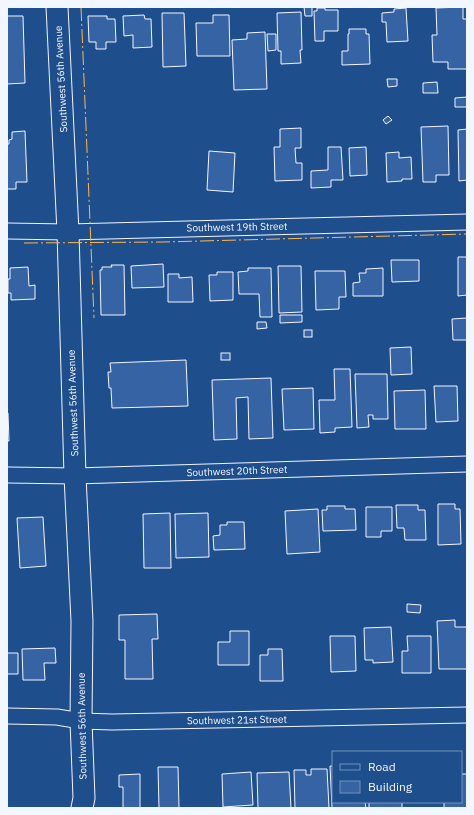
<svg xmlns="http://www.w3.org/2000/svg" width="474" height="815" viewBox="0 0 474 815" font-family="'IBM Plex Sans',sans-serif">
<rect width="100%" height="100%" fill="#1f4e8c"/>
<g fill="#3563a3" stroke="#f2f6ff">
<path d="M304,7H312V16H305Z"/>
<path d="M463,7V19H467V69H448V62H433L432,35H437L436,8Z"/>
<path d="M317,8H325V10H338V31H324V41H315L314,11H317Z"/>
<path d="M406,8L408,41L387,42L386,22H382V13L394,12V9Z"/>
<path d="M301,12L302,50H300L301,63L281,64V51H278L277,13Z"/>
<path d="M162,13H184L186,66L163,67Z"/>
<path d="M144,15L145,19H151L152,47L133,48V35L124,36L123,16Z"/>
<path d="M213,15H229L230,56H197L196,23H213Z"/>
<path d="M7,16H23L25,83L7,84Z"/>
<path d="M88,16H107V19H115L116,42H106V49H96V42H89Z"/>
<path d="M349,29H366V34H369L370,64L342,65V51H348V34H349Z"/>
<path d="M265,32L267,89L234,90L232,40L247,39V33Z"/>
<path d="M267,34H276V50L268,51Z"/>
<path d="M387,79H397V86L388,87Z"/>
<path d="M437,82L438,93H423V83Z"/>
<path d="M467,97V107H455V98Z"/>
<path d="M388,116L392,120L386,124L383,120Z"/>
<path d="M448,126L449,175H436V182H423L421,127Z"/>
<path d="M301,128V148H295L296,163H302V180L275,181L274,147H280V129Z"/>
<path d="M467,129V180L459,181L458,130Z"/>
<path d="M25,131L27,182H16V189H7V144H9V140L12,139V132Z"/>
<path d="M328,147H341L343,180H331V187L311,188V171L328,170Z"/>
<path d="M366,147L367,175L350,176L349,148Z"/>
<path d="M209,151L235,153L233,192L207,190Z"/>
<path d="M399,152V158L411,157L412,179H402V181L387,182L386,153Z"/>
<path d="M458,257H467V295L458,296Z"/>
<path d="M391,260H419V281L392,282Z"/>
<path d="M163,264L164,287L132,288L131,266Z"/>
<path d="M111,265H124L125,315H101L100,270H102V267H112Z"/>
<path d="M278,266H301L302,312L279,313Z"/>
<path d="M28,267L29,286L35,285V299L11,300V293H8V279H10V268Z"/>
<path d="M248,268H271L272,317H260L259,294H239L238,272L248,271Z"/>
<path d="M383,268V296H353V283L360,282L359,273H366V269Z"/>
<path d="M315,271H345L346,297H339V309L316,310Z"/>
<path d="M217,272H233V300L210,301L209,275H217Z"/>
<path d="M168,274H179V278L192,277L193,302H168Z"/>
<path d="M280,315H302V322L280,323Z"/>
<path d="M467,318V340H453L452,319Z"/>
<path d="M257,322H266L267,328L257,329Z"/>
<rect x="304" y="330" width="8" height="7"/>
<path d="M411,347L412,374L391,375L390,348Z"/>
<rect x="221" y="353" width="9" height="7"/>
<path d="M186,360L188,406L112,408L111,388H109L108,372H111L110,363Z"/>
<path d="M334,369H350L352,427L335,428V432L320,433L319,400H335Z"/>
<path d="M355,374H387L388,419H373V415H368L369,427L357,428Z"/>
<path d="M271,378L273,438L249,439L248,397L236,398L237,439L214,440L212,380Z"/>
<path d="M434,386H457L458,421L436,422Z"/>
<path d="M313,388L314,429L284,430L282,389Z"/>
<path d="M425,390L426,429H395L394,391Z"/>
<path d="M7,413H8L9,441H7Z"/>
<path d="M438,504H455V509H460L461,544L438,545Z"/>
<path d="M396,505H418V510H425L426,540H405L404,528H397Z"/>
<path d="M327,506H345V509H355L356,530L323,531L322,510H327Z"/>
<path d="M366,507H392V531H381V537H366Z"/>
<path d="M318,509L320,552L287,554L285,511Z"/>
<path d="M170,513L171,568H144L143,514Z"/>
<path d="M208,513L209,557L176,558L175,514Z"/>
<path d="M43,517L46,566L20,568L17,518Z"/>
<path d="M227,522H244L245,549L214,550L213,536L220,535V525H227Z"/>
<path d="M407,604L421,605L420,613L407,612Z"/>
<path d="M157,614L158,639H152L153,679H125V640H119V615Z"/>
<path d="M455,620V627H467V669H439L437,621Z"/>
<path d="M391,627L393,662L373,663V660H365L364,628Z"/>
<path d="M230,631H249V665H218V642H230Z"/>
<path d="M330,636H355L356,671L331,672Z"/>
<path d="M407,636H431V673H402V651H408Z"/>
<path d="M55,648L56,663H44L45,680H23L22,649Z"/>
<path d="M268,649H282L283,681H260V655H268Z"/>
<path d="M7,653H18V674H7V680Z"/>
<path d="M330,766H333V802H365L366,808H332Z"/>
<path d="M158,767H178L179,808H159Z"/>
<path d="M311,769H327L329,808H295L294,770H306V775H311Z"/>
<path d="M251,772L253,805L223,807L222,774Z"/>
<path d="M289,772L291,808H258L257,773Z"/>
<path d="M140,774V808H123V787H119V775Z"/>
<path d="M461,774H467V808H444V802H461Z"/>
<rect x="369" y="802" width="33" height="6"/>
</g>
<g fill="none" stroke-linecap="round" stroke-linejoin="round">
<defs>
<g id="street">
<path d="M7,231L68,232L467,222"/>
<path d="M7,475L75,476L467,464"/>
<path d="M7,716L57,717L81,721L112,722L467,715"/>
</g>
<path id="secondary" d="M57,7L68,232L75,476L82,621L81,721L84,798L82,808"/>
</defs>
<use href="#street" stroke="#f2f6ff" stroke-width="17"/>
<use href="#secondary" stroke="#f2f6ff" stroke-width="23"/>
<use href="#street" stroke="#1f4e8c" stroke-width="15"/>
<use href="#secondary" stroke="#1f4e8c" stroke-width="21"/>
<g stroke="#ffb74d" stroke-width="1" stroke-dasharray="14 3 2 3" stroke-linecap="butt">
<path d="M81,7L94,318"/>
<path d="M24,243L163,242L467,234"/>
</g>
</g>
<g text-anchor="middle" dominant-baseline="central" stroke-width="3" stroke-linejoin="round" paint-order="stroke">
<g font-size="10" fill="#f2f6ff" stroke="#1f4e8c">
<text transform="translate(61 79) rotate(-93)">Southwest 56th Avenue</text>
<text transform="translate(237 227) rotate(-1)">Southwest 19th Street</text>
<text transform="translate(73 403) rotate(-92)">Southwest 56th Avenue</text>
<text transform="translate(237 471) rotate(-2)">Southwest 20th Street</text>
<text transform="translate(237 720) rotate(-1)">Southwest 21st Street</text>
<text transform="translate(82 726) rotate(-91)">Southwest 56th Avenue</text>
</g>
</g>
<rect width="474" height="815" fill="none" stroke="#f2f6ff" stroke-width="16"/>
<rect x="332" y="751" width="130" height="52" fill="#1f4e8c" stroke="#7391ba"/>
<rect x="340" y="764" width="20" height="6" fill="#1f4e8c" stroke="#7391ba"/>
<text x="368" y="771" font-size="12" fill="#f2f6ff">Road</text>
<rect x="340" y="781" width="20" height="12" fill="#3563a3" stroke="#7391ba"/>
<text x="368" y="791" font-size="12" fill="#f2f6ff">Building</text>
</svg>
